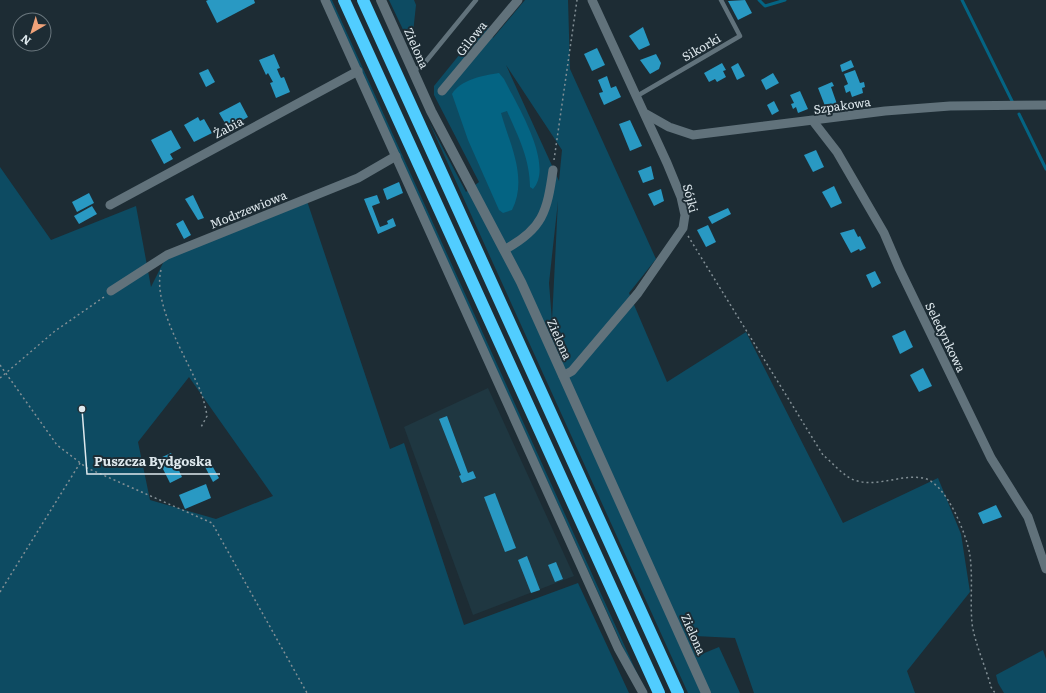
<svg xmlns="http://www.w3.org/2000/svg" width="1046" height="693" viewBox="0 0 1046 693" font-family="Literata,serif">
<rect width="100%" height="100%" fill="#1d2c34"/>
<path fill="#1f3741" d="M488,388L574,576L473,615L404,427Z"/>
<g fill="#0d4b62" fill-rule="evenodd">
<path d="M328,0H332L646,693L631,665Z"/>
<path d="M389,0H414L416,5L412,42L414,46L419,50V57H416Z"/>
<path d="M525,0H568L570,69L656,259L629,293L667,382L746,332L843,523L938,478L961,534L970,592L907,671L915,693H754L735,638L695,636L685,614L702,654L719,647L740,693H688L429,122L466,192L479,182L434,95V86L486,22L493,38ZM506,65L562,150L559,181ZM558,201L552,321L549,283Z"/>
<path d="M0,167L51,240L136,206L151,287L167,255L306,198L390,449L404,443L464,625L578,583L629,693H0ZM189,377L273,496L216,519L150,500L138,442Z"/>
<path d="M1043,650L1046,659V693H1004L998,683L996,675Z"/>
</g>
<path fill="#046483" d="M499,73L504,79C516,103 555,165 533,189L530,187C530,159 518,136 507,111L501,113C510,145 528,178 512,210L503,213L499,210L468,140L452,94C460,80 484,75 499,73Z"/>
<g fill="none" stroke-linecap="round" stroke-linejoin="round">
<g stroke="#046483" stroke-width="3">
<path d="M759,0L765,6L785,0"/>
<path d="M962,0L1012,101"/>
<path d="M1019,114L1046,169"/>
</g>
</g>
<g fill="#2999c3">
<path d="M208,0H254L255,3L217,23L206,1Z"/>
<path d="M745,0L752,13L738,20L728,1Z"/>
<path d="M643,27L650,45L639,50L629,36Z"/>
<path d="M597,48L605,65L592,71L584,54Z"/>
<path d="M274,54L280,68L277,69L279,74L281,78L284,77L290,92L276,98L270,83L273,82L268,73L266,75L259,60Z"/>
<path d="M656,54L661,63L659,69L650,74L640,60Z"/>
<path d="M851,60L854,67L842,72L840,65Z"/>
<path d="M722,63L726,70L723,71L726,77L717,82L715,79L709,82L704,73Z"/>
<path d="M738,63L745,76L737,80L731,67Z"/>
<path d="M208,69L215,82L206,87L199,73Z"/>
<path d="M855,70L860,83L864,82L865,87L862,88L863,93L852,97L850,91L846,93L844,86L848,84L844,74Z"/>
<path d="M773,73L779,83L766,90L761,80Z"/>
<path d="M607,76L611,88L616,86L621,97L604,105L600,96L599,93L603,92L598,80Z"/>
<path d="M832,82L834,86L831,87L838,107L827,111L818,88Z"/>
<path d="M800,91L808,109L798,113L796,107L793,109L791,104L794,103L790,95Z"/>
<path d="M774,101L779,111L772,115L767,105Z"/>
<path d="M240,102L248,117L228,128L219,113Z"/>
<path d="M198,117L200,121L204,119L212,133L194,142L184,125Z"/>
<path d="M630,120L642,146L630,151L619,124Z"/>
<path d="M171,130L181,148L170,154L173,159L164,164L151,140Z"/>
<path d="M816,150L824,167L813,172L804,155Z"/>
<path d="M651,166L654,179L643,183L638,171Z"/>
<path d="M399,182L403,193L387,200L383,189Z"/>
<path d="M834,186L842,203L831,208L822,192Z"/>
<path d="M661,189L664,201L654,206L648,194Z"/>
<path d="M89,193L94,203L77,212L72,202Z"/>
<path d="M193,195L204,218L198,220L185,199Z"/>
<path d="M377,195L380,203L372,206L380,227L388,224L387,221L393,218L396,226L378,234L364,199Z"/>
<path d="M92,206L97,214L79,224L74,216Z"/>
<path d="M728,208L731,214L712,224L708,217Z"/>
<path d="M183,220L191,235L184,239L176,224Z"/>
<path d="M708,225L716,242L706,247L697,230Z"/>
<path d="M854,229L858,237L860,236L866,248L860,251L859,249L851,253L840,233Z"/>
<path d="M875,271L881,283L872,288L866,275Z"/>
<path d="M905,330L913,347L900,354L892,336Z"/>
<path d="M923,368L932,386L919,392L910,375Z"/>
<path d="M447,416L468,473L473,471L476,478L462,483L459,476L461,475L439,419Z"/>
<path d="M171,453L182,477L170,483L158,459Z"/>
<path d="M209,460L219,478L213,482L203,463Z"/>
<path d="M206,484L211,498L185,509L179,495Z"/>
<path d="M495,493L516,548L505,552L484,497Z"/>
<path d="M996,505L1002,517L983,524L978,513Z"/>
<path d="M527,556L540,590L531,593L518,560Z"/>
<path d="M556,562L563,579L555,582L548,565Z"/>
</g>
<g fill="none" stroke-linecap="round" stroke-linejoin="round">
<g stroke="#828f95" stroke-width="1.5" stroke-dasharray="2 3" stroke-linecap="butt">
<path d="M554,160L577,0"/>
<path d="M688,236L823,455C832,462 843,476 854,480C877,488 900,474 923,478C946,482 967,535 970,556C973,578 970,601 972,623C974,641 986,668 991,687L995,693"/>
<path d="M161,270C152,306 189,361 202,395C204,402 206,409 207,416L200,429"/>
<path d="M0,365L57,445L87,468L212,523L307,693"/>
<path d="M0,378L55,331L104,297"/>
<path d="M0,592L80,463"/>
</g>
<g stroke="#61727b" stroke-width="4.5">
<path d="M413,71L423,65L476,0"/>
<path d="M637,96L740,36L721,0"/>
</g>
<g stroke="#61727b" stroke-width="9">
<path d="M325,0L618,648L643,693"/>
<path d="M442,91L518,0"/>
<path d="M646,114L669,127L693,135L885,111L950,106L1046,105"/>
<path d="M813,121L837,152L884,233L899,268L991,458L1028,517L1046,569"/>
<path d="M110,205L358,71"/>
<path d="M504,250C543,229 547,212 553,170"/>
<path d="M111,291L167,255L358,178L396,156"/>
<path d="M563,376L572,371L638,293L683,228L685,215L681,197L667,163L592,0"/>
</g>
<path stroke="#61727b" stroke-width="10" d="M381,0L431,111L521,282L706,693"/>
<g stroke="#51cdff" stroke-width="12">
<path d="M344,0L659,693"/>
<path d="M363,0L678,693"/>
</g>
</g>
<g text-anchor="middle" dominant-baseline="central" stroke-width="4" stroke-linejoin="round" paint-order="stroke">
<g font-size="12" fill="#dee8ed" stroke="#1d2c34">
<text transform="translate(471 38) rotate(-51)">Gilowa</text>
<text transform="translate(701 47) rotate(-30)">Sikorki</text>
<text transform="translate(417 48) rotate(66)">Zielona</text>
<text transform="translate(842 105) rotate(-8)">Szpakowa</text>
<text transform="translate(228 127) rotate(-28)">Żabia</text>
<text transform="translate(691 198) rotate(76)">Sójki</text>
<text transform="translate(248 209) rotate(-22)">Modrzewiowa</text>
<text transform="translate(946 337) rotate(64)">Seledynkowa</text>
<text transform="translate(560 339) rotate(66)">Zielona</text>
<text transform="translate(694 634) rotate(66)">Zielona</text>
</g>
</g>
<path fill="none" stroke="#dee8ed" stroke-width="1.5" d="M82 409L87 474H220"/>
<circle fill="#dee8ed" stroke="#1d2c34" stroke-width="1.5" cx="82" cy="409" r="4"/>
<g font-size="13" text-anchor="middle" font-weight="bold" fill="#dee8ed" stroke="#1d2c34" stroke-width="4" stroke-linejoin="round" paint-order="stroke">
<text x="153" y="466">Puszcza Bydgoska</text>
</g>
<g transform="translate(32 32) rotate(218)"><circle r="19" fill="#1d2c34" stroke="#6a777e"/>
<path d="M0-3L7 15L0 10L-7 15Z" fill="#f0a279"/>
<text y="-6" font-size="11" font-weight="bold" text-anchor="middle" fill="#dee8ed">N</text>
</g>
</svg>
